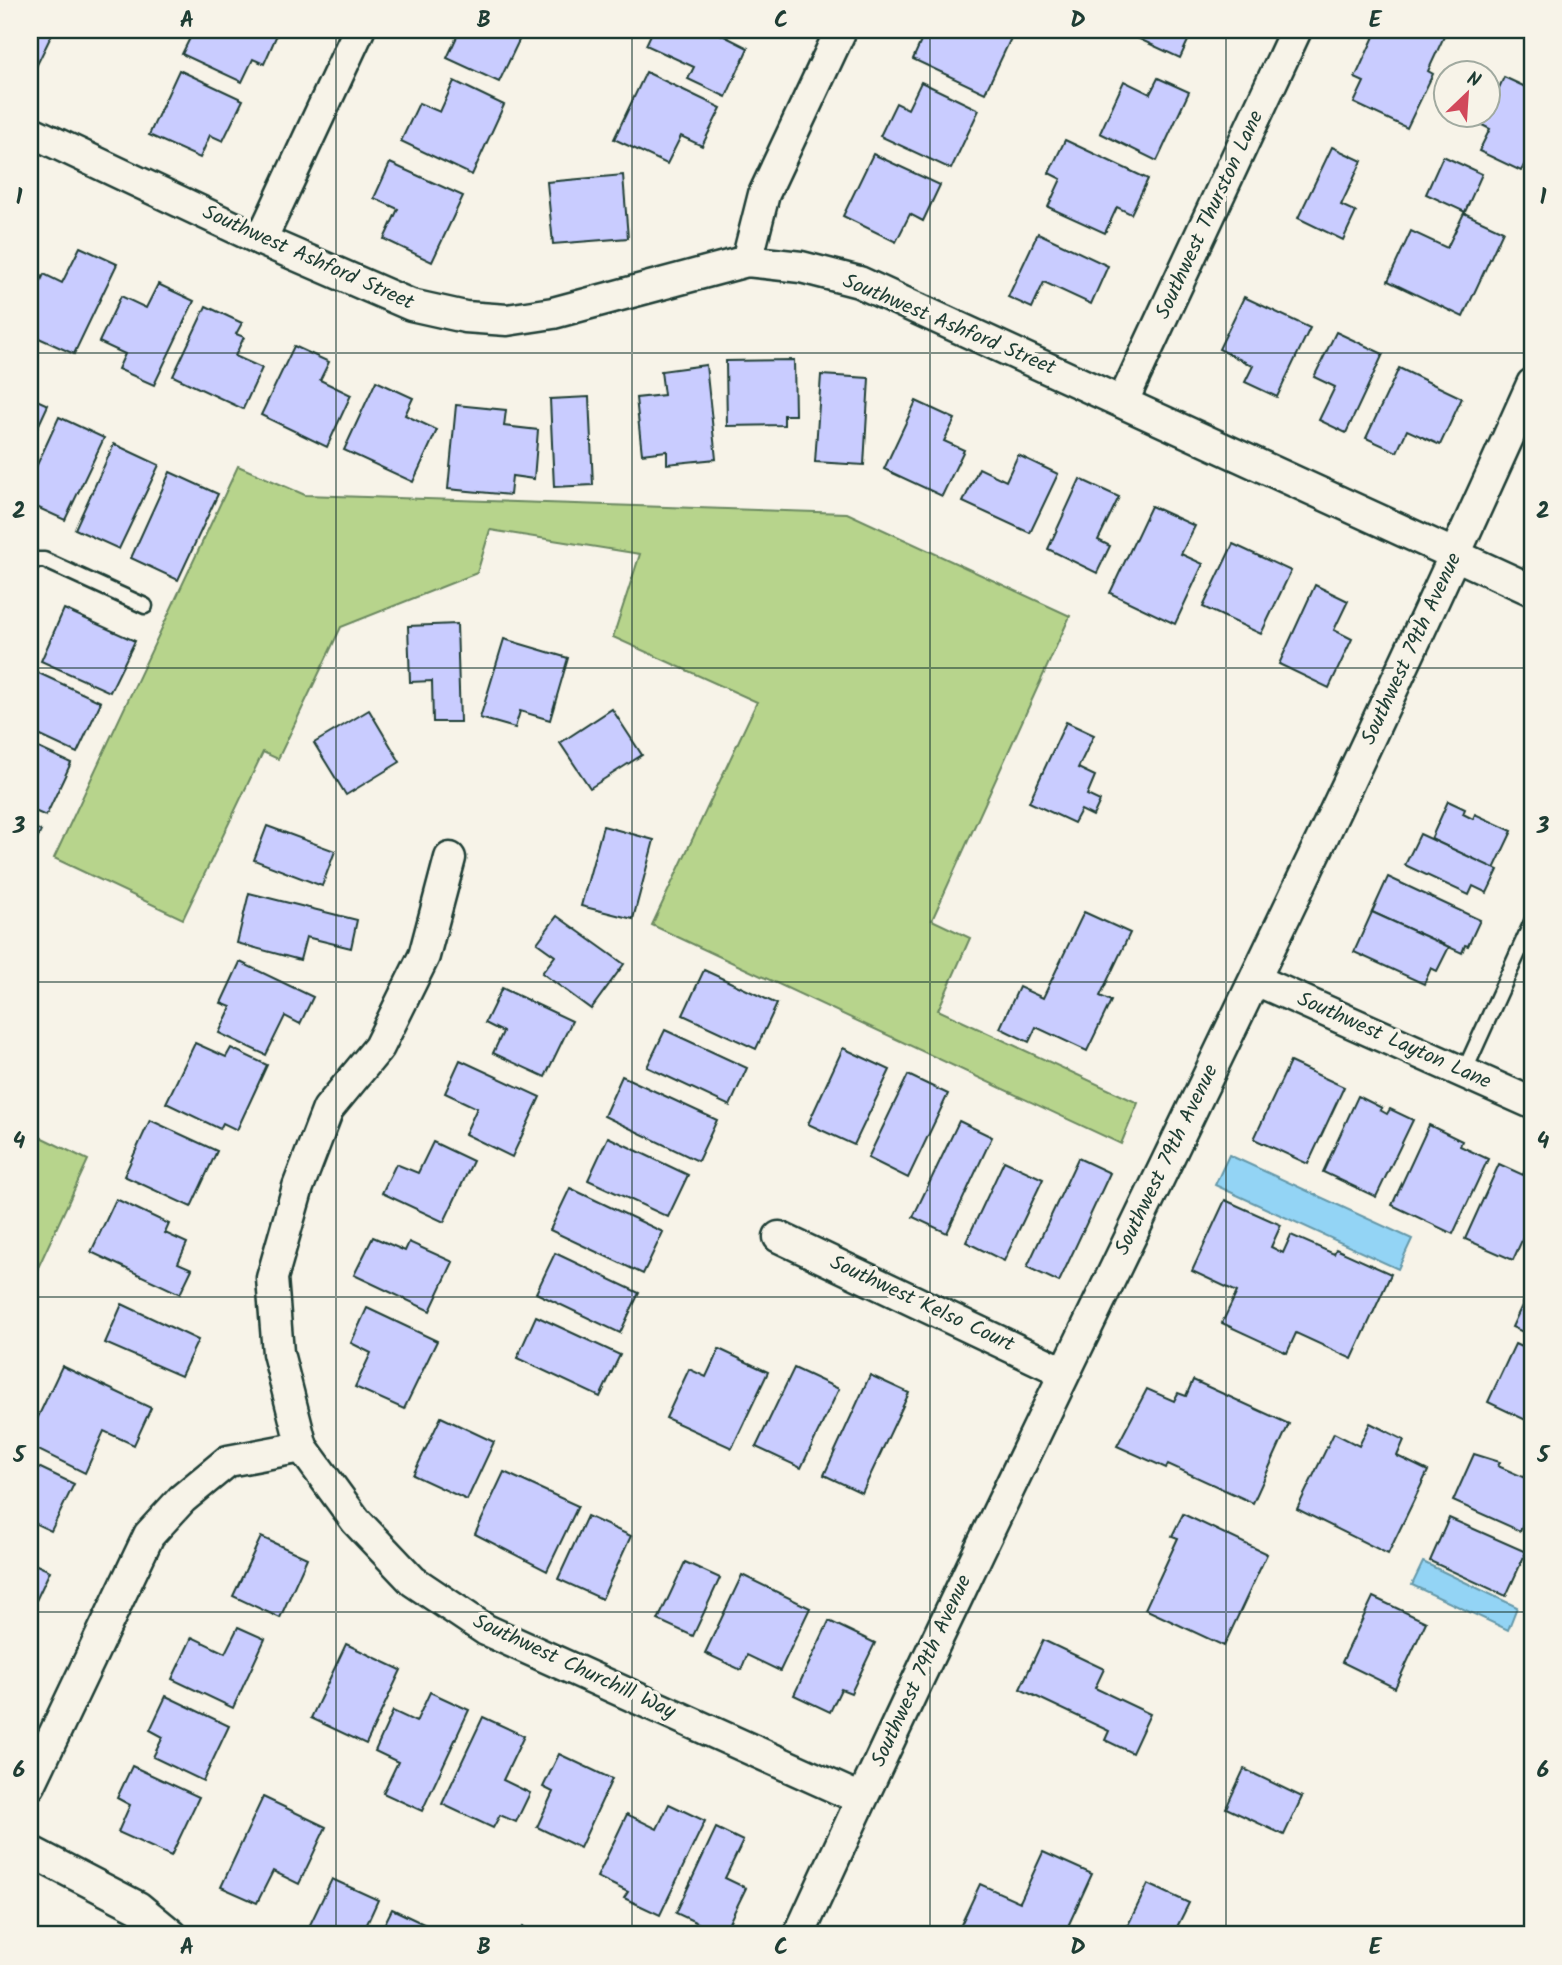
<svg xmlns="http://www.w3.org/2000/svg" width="1562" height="1965" viewBox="0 0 1562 1965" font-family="Kalam,sans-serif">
<rect width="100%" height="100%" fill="#f7f3e8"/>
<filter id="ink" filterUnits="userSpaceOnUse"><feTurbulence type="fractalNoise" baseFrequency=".0143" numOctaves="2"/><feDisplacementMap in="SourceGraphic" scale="14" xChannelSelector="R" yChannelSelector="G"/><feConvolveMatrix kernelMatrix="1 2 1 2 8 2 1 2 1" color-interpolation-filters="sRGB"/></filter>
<g filter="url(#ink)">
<g fill="#b7d48c" stroke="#6b8860" stroke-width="2">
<path d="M238,466L305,495L847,513L1070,616L932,920L970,938L938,1010L1138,1103L1121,1144L652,925L757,702L613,637L640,554L490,530L477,573L341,627L278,759L263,752L183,919L54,858Z"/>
<path d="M30,1132L88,1160L30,1285Z"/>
</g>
<g fill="#93d4f5" stroke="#6598a8" stroke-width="2">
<path d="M1229,1155L1412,1239L1398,1269L1215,1185Z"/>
<path d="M1423,1562L1517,1607L1508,1630L1412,1585Z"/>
</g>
<g fill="#c9ccff" stroke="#1f3d34" stroke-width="2">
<path d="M30,30H54L32,75L30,74Z"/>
<path d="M194,30H279L264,64L253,59L242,82L182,54Z"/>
<path d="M460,30H524L499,82L447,58Z"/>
<path d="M653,30H719L718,33L748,48L726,97L688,79L694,67L646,45Z"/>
<path d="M926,30H998L1012,36L985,93L913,59Z"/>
<path d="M1120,30H1193L1180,58Z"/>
<path d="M1377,30H1447L1428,71L1433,74L1407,128L1354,103L1364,82L1355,78Z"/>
<path d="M179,70L243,100L223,141L210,135L200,158L149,135Z"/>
<path d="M646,72L721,108L702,146L681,136L667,164L614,139Z"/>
<path d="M1504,77L1532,90V150L1521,171L1479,151L1490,129L1482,125Z"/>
<path d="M1158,78L1189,92L1157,161L1100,133L1124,81L1150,94Z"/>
<path d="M454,81L504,105L472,175L401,141L419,103L440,112Z"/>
<path d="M921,82L979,110L951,169L880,136L896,103L908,109Z"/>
<path d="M1065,140L1148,179L1131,214L1117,207L1105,233L1048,207L1061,179L1049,173Z"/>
<path d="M1332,147L1362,161L1341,205L1356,212L1343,240L1298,218Z"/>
<path d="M873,154L940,185L923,221L910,214L896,242L843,216Z"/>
<path d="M1443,156L1482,174L1465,212L1426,194Z"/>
<path d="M390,163L463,196L432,262L384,239L398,209L374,198Z"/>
<path d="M623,175L628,238L553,244L547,182Z"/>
<path d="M1464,213L1503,231L1463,317L1388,281L1411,231L1447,248Z"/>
<path d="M1038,233L1108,266L1091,304L1044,282L1032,308L1008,297Z"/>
<path d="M80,247L117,264L74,354L30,334V305L44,274L62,283Z"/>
<path d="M158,284L194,301L154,385L118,369L125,354L99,342L121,296L146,308Z"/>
<path d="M1244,297L1310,328L1277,397L1245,382L1253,366L1219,349Z"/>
<path d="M206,306L242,323L236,334L244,337L235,356L262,368L243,409L173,376Z"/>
<path d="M1336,332L1383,354L1346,433L1319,420L1335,387L1314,377Z"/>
<path d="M294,346L329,362L320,380L351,395L327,447L261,415Z"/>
<path d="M794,360L795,415H784V425L727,426L726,361Z"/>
<path d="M706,365L716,459L667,464V451L642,454L636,398L664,395L661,371Z"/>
<path d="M1399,368L1462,398L1440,445L1407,430L1397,452L1366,438Z"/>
<path d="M821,375L869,378L864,465L815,462Z"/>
<path d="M376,381L413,398L405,415L437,430L413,482L344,450Z"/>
<path d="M30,397L48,405L30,444Z"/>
<path d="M589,397L593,485L554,487L550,399Z"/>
<path d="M916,401L955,419L944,441L964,450L942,496L884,469Z"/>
<path d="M456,405L506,410L504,426L538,430L534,479L512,476L510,495L448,489Z"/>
<path d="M59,417L104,438L65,520L30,504V480Z"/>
<path d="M114,444L159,465L119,549L75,529Z"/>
<path d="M1018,455L1058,474L1030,533L963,502L979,468L1006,481Z"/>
<path d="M170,472L218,494L178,580L131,558Z"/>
<path d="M1080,479L1119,497L1098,540L1110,546L1097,573L1048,549Z"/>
<path d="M1151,506L1195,526L1181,554L1203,564L1175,624L1110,593Z"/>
<path d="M1233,544L1291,571L1261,634L1203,607Z"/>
<path d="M1315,585L1348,601L1334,630L1352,639L1329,688L1279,664Z"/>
<path d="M64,609L135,641L110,692L41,661Z"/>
<path d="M457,624L460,722H433L432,681L410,682L408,626Z"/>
<path d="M504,639L568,658L550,720L520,711L515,728L480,718Z"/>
<path d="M30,669L101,702L77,753L30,731Z"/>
<path d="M612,709L642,755L590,788L560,743Z"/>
<path d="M369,710L400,762L346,795L314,743Z"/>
<path d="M1066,722L1094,735L1078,768L1095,776L1087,795L1100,801L1093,816L1081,810L1074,823L1029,802Z"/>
<path d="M30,744L71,763L46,816L30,809Z"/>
<path d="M1448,801L1465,809L1463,814L1473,819L1475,814L1512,831L1494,869L1431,839Z"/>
<path d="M30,826L41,831L30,854Z"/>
<path d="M267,826L335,851L322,886L254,860Z"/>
<path d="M603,826L654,840L633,919L581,906Z"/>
<path d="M1420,834L1498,870L1487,893L1473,886L1469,895L1405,865Z"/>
<path d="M1388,877L1480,920L1468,946L1465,945L1462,953L1372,912Z"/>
<path d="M249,893L357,920L351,948L306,937L300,960L237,943Z"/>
<path d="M1084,912L1130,933L1100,996L1111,1001L1087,1051L1036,1027L1029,1042L1000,1028L1019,987L1043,998Z"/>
<path d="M1372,912L1449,947L1437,971L1431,968L1424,984L1354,952Z"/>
<path d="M557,916L624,964L591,1009L542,973L555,956L537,943Z"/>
<path d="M240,962L313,997L300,1024L285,1016L266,1055L219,1033L231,1007L221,1003Z"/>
<path d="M704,970L777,1004L756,1049L683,1015Z"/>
<path d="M502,988L572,1021L545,1077L493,1053L503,1032L485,1023Z"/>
<path d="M665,1030L747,1068L730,1106L647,1067Z"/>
<path d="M195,1043L226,1057L231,1048L267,1065L237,1130L223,1123L220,1129L166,1103Z"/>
<path d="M843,1048L890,1070L854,1145L808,1124Z"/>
<path d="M460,1060L540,1097L512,1157L465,1134L477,1108L445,1093Z"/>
<path d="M1290,1062L1344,1087L1308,1164L1254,1139Z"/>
<path d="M908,1075L948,1094L908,1178L868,1158Z"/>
<path d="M622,1076L717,1120L698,1161L604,1116Z"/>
<path d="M1358,1096L1382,1108L1380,1110L1387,1114L1390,1109L1413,1120L1376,1197L1323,1172Z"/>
<path d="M150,1120L217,1151L191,1207L124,1176Z"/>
<path d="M959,1121L992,1137L947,1233L913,1217Z"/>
<path d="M1429,1125L1462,1141L1460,1146L1488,1159L1453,1234L1392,1205Z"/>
<path d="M608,1137L688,1175L668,1217L588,1180Z"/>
<path d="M433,1142L473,1161L444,1222L382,1193L396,1164L418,1173Z"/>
<path d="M1078,1158L1110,1173L1059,1282L1027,1267Z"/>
<path d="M1004,1161L1043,1179L1004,1261L966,1242Z"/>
<path d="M1499,1164L1523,1175L1525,1170L1532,1173V1242L1523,1238L1513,1260L1465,1239Z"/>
<path d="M570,1188L663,1232L643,1274L550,1230Z"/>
<path d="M116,1199L169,1224L165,1233L187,1243L178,1263L192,1269L180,1294L91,1252Z"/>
<path d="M1225,1200L1281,1225L1271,1247L1283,1253L1291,1235L1334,1254L1336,1249L1391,1274L1352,1359L1296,1333L1287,1353L1222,1323L1237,1292L1192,1271Z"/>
<path d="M373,1237L405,1251L409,1242L453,1262L430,1311L354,1275Z"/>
<path d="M555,1253L639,1293L620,1333L536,1293Z"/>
<path d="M1532,1284V1336L1512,1327Z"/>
<path d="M122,1304L198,1340L181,1376L105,1343Z"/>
<path d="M367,1308L437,1341L404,1409L355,1387L371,1353L351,1343Z"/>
<path d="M536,1316L620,1355L600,1397L517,1358Z"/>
<path d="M1515,1344L1532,1352V1423L1488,1402Z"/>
<path d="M719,1349L768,1372L732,1448L666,1418L689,1369L706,1377Z"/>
<path d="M62,1366L151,1408L134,1445L104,1431L85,1473L30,1446V1434Z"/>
<path d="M794,1368L839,1389L801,1468L756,1447Z"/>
<path d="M870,1375L909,1393L862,1493L824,1475Z"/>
<path d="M1193,1380L1289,1424L1253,1503L1168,1464L1166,1468L1117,1446L1147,1389L1174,1401L1178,1393L1186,1396Z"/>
<path d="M441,1417L494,1442L467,1500L413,1475Z"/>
<path d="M1370,1423L1404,1440L1397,1456L1428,1471L1388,1554L1297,1509L1334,1433L1359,1446Z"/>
<path d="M1474,1454L1500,1462L1498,1466L1532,1481V1501L1520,1531L1453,1501Z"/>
<path d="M30,1463L74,1484L51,1531L30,1521Z"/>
<path d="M504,1472L578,1506L547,1571L475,1534Z"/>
<path d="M1183,1514L1267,1554L1224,1646L1145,1609L1178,1538L1172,1536Z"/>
<path d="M587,1516L631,1536L602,1599L558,1579Z"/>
<path d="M1449,1518L1526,1552L1506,1596L1430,1561Z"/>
<path d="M261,1537L307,1558L280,1618L233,1596Z"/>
<path d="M30,1562L50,1571L31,1611H30Z"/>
<path d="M685,1562L720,1578L693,1636L658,1620Z"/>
<path d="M742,1575L810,1608L780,1671L747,1655L741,1670L705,1653Z"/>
<path d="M1373,1597L1426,1622L1395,1688L1342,1662Z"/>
<path d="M829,1621L875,1643L851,1693L841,1689L830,1712L794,1695Z"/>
<path d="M238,1627L265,1639L233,1708L172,1679L192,1637L225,1653Z"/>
<path d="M1043,1640L1104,1669L1095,1688L1150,1714L1132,1753L1105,1740L1109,1731L1020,1689Z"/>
<path d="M346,1644L401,1670L366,1744L311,1718Z"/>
<path d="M430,1692L469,1710L422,1811L383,1793L398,1762L375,1751L393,1711L416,1722Z"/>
<path d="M166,1696L229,1726L203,1781L153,1757L163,1737L150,1730Z"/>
<path d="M483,1717L524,1736L503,1780L530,1793L516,1822L500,1815L493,1828L442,1804Z"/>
<path d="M559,1754L612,1779L580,1848L537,1827L553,1792L543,1787Z"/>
<path d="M132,1766L199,1797L171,1856L118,1832L130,1805L117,1798Z"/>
<path d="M1244,1769L1302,1797L1284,1835L1226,1808Z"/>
<path d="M263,1797L326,1827L299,1884L273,1871L257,1903L221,1887Z"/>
<path d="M669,1804L705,1821L660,1915L624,1898L628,1892L597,1877L627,1814L657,1829Z"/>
<path d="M716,1828L743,1841L725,1878L746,1888L723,1935L676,1913Z"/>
<path d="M1043,1852L1092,1874L1064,1935H967L958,1931L980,1884L1020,1902Z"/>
<path d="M332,1879L378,1900L362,1935H305Z"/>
<path d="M1148,1884L1189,1903L1173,1935H1150L1128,1925Z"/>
<path d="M392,1909L447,1935H379Z"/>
<path d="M523,1927L540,1935H519Z"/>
</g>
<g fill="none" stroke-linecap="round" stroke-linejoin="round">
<defs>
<g id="lane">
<path d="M30,560H44L145,606"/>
<path d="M1464,1072L1532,922"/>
</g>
<g id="street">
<path d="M30,131L261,240L411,305L465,317L507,320L553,313L747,261L801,267L859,282L1532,590"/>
<path d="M261,240L359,30"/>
<path d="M747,261L764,194L841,30"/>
<path d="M1123,401L1296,30"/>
<path d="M450,858L424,956L379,1047L328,1109L298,1187L272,1278L278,1353L302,1447L356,1521L413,1581L486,1630L861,1799"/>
<path d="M1256,980L1532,1103"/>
<path d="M779,1237L1064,1372"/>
<path d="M30,1785L149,1535L182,1499L228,1461L302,1447"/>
<path d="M30,1851L138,1907L172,1935"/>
<path d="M799,1935C1037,1415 1299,907 1532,384"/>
</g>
</defs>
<use href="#lane" stroke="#1f3d34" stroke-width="19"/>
<use href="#street" stroke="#1f3d34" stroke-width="35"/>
<use href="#lane" stroke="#f7f3e8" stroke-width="14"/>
<use href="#street" stroke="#f7f3e8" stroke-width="30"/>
</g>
</g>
<path fill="none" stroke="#1f3d34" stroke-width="2" stroke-opacity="0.55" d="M336,30V1935M632,30V1935M930,30V1935M1226,30V1935M30,353H1532M30,668H1532M30,982H1532M30,1297H1532M30,1612H1532"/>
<g text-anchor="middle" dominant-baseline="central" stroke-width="7" stroke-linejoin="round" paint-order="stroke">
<g font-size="21" fill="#1f3d34" stroke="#f7f3e8">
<text transform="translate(1210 215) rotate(-65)">Southwest Thurston Lane</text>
<text transform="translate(308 258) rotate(24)">Southwest Ashford Street</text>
<text transform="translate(949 325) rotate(23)">Southwest Ashford Street</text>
<text transform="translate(1412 649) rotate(-65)">Southwest 79th Avenue</text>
<text transform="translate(1394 1041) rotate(24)">Southwest Layton Lane</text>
<text transform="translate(1167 1160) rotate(-64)">Southwest 79th Avenue</text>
<text transform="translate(922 1304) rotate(25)">Southwest Kelso Court</text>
<text transform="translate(574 1667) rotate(25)">Southwest Churchill Way</text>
<text transform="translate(922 1671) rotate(-65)">Southwest 79th Avenue</text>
</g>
</g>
<rect width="1562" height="1965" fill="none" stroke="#f7f3e8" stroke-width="77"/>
<g transform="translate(1467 94) rotate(25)"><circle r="33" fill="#f7f3e8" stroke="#a1aaa0" stroke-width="2"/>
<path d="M0-5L12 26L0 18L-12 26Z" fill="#d1495b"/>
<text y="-10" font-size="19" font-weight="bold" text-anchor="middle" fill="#1f3d34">N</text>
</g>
<rect x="38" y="38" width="1486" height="1888" fill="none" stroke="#1f3d34" stroke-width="2.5"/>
<g font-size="23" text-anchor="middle" font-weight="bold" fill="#1f3d34">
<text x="187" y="27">A</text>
<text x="484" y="27">B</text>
<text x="781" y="27">C</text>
<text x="1078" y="27">D</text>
<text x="1375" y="27">E</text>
<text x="19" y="204">1</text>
<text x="1543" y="204">1</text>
<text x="19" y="518">2</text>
<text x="1543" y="518">2</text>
<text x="19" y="833">3</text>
<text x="1543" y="833">3</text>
<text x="19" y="1148">4</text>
<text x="1543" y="1148">4</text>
<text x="19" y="1462">5</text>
<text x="1543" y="1462">5</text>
<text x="19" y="1777">6</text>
<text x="1543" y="1777">6</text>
<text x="187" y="1954">A</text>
<text x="484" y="1954">B</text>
<text x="781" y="1954">C</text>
<text x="1078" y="1954">D</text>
<text x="1375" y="1954">E</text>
</g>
</svg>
